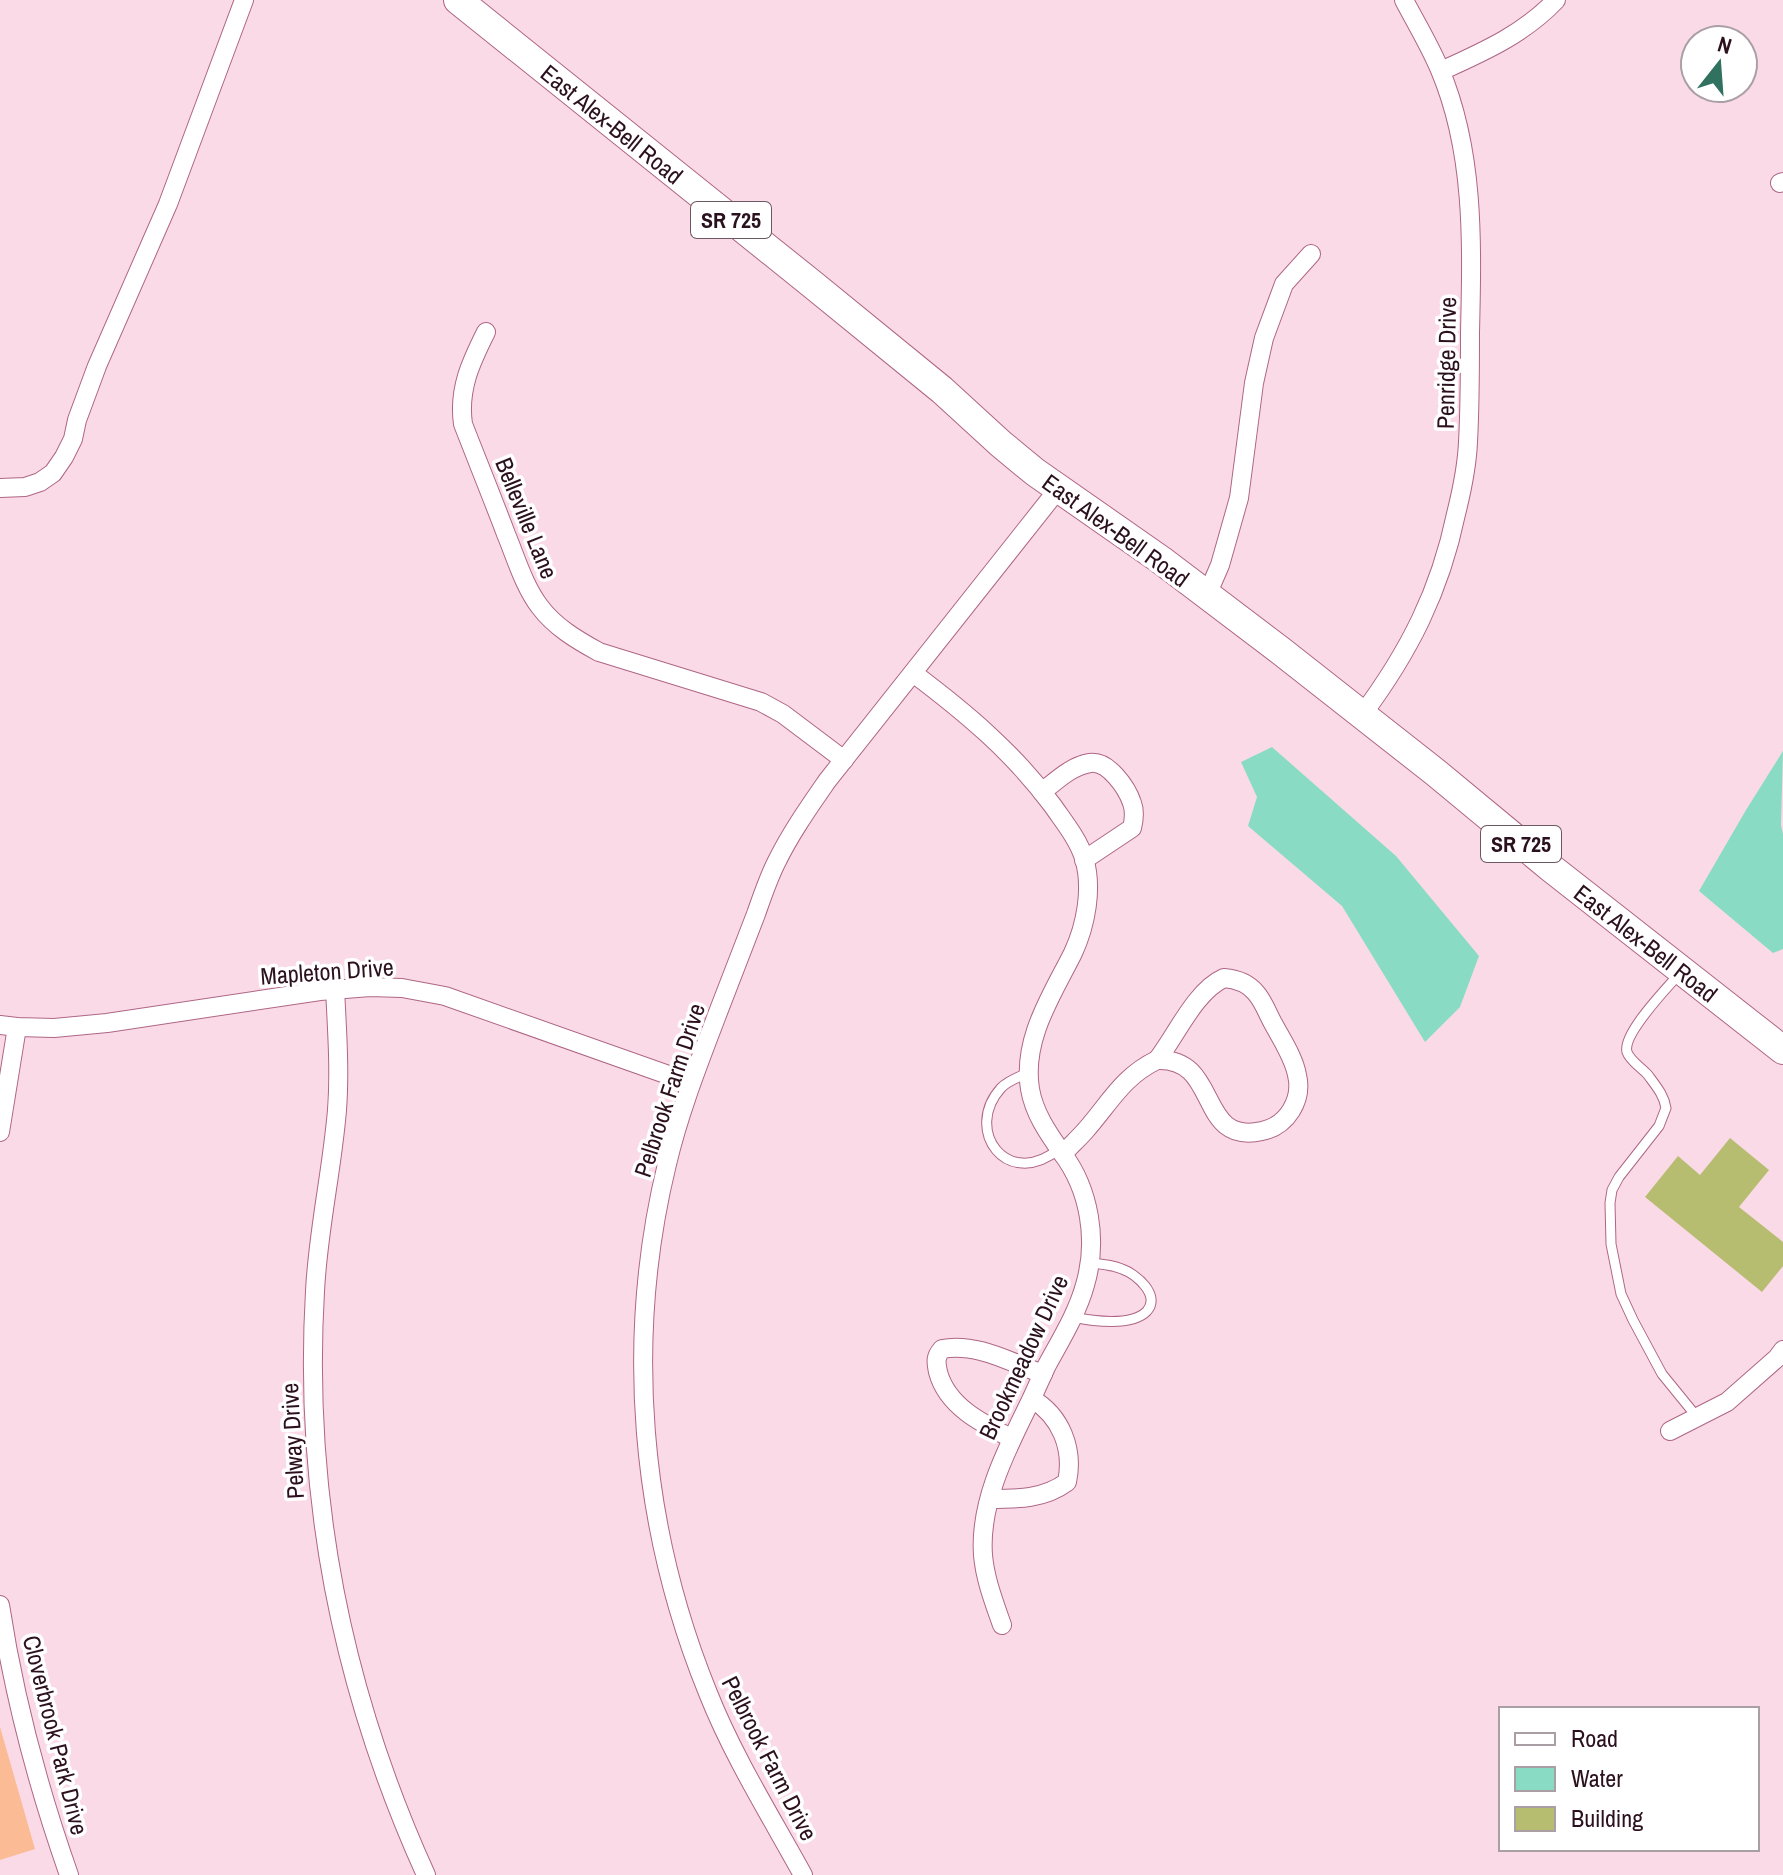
<svg xmlns="http://www.w3.org/2000/svg" width="1783" height="1875" viewBox="0 0 1783 1875" font-family="'Archivo Narrow',sans-serif">
<rect width="100%" height="100%" fill="#fbdae7"/>
<path fill="#fabb95" d="M0,1727L35,1849L0,1860Z"/>
<g fill="#89dcc3">
<path d="M1272,747L1396,856L1479,956L1460,1007L1425,1042L1342,906L1248,826L1257,797L1241,762Z"/>
<path d="M1783,751L1781,825L1783,834V949L1773,953L1699,891L1746,810Z"/>
</g>
<path fill="#b6bd71" d="M1730,1138L1769,1170L1739,1207L1783,1242V1266L1762,1292L1645,1197L1678,1156L1700,1175Z"/>
<g fill="none" stroke-linecap="round" stroke-linejoin="round">
<defs>
<g id="lane">
<path d="M1679,974C1667,988 1622,1034 1627,1052C1630,1061 1642,1068 1648,1075C1656,1086 1664,1095 1666,1108L1659,1126L1619,1177L1612,1190L1610,1203L1611,1244L1621,1294L1633,1320L1662,1374L1697,1417"/>
<path d="M1028,1073C1019,1077 1009,1080 1001,1088C963,1130 1007,1191 1059,1149"/>
<path d="M1073,1317C1092,1321 1132,1327 1147,1311C1161,1295 1136,1274 1122,1269C1112,1265 1101,1264 1091,1263"/>
</g>
<g id="street">
<path d="M1441,71C1483,52 1524,34 1556,0"/>
<path d="M1780,183L1783,182"/>
<path d="M486,332C471,362 458,389 463,424C477,460 492,497 506,534C516,558 524,586 540,607C555,627 577,640 599,652L761,702L783,714L844,760"/>
<path d="M0,488L25,487L40,482L53,473L64,457L73,439L77,420L97,366L168,204L244,0"/>
<path d="M1207,595L1220,565L1239,498L1254,383L1264,338L1284,284L1311,254"/>
<path d="M913,673C965,712 1014,753 1053,806C1064,822 1078,839 1084,858C1093,888 1086,925 1073,953C1052,995 1022,1039 1030,1089C1034,1113 1048,1133 1062,1153C1090,1190 1098,1241 1085,1285C1077,1314 1060,1341 1046,1367C1041,1378 1036,1389 1031,1400C1008,1447 979,1501 983,1555C985,1579 994,1602 1002,1625"/>
<path d="M1362,715C1409,652 1440,591 1456,514C1462,490 1467,466 1468,442C1470,406 1470,369 1470,333C1472,245 1475,153 1440,70C1430,46 1416,23 1404,0"/>
<path d="M1042,792C1056,781 1071,766 1090,763C1108,760 1127,788 1132,803C1135,811 1134,820 1132,828L1084,860"/>
<path d="M1224,978C1236,979 1248,983 1256,993C1264,1002 1268,1015 1274,1025C1282,1040 1294,1058 1297,1075C1303,1100 1287,1126 1262,1131C1196,1146 1221,1057 1157,1060C1176,1036 1195,991 1224,978Z"/>
<path d="M335,989C337,1030 340,1070 337,1110C332,1171 318,1230 315,1291C303,1496 341,1688 426,1875"/>
<path d="M0,1025L17,1027L54,1028L107,1023L320,991L370,987L402,988L445,996L691,1083"/>
<path d="M0,1132L17,1027"/>
<path d="M1063,1154C1070,1146 1078,1139 1085,1131C1109,1104 1123,1076 1157,1060"/>
<path d="M1670,1431L1727,1402L1777,1358L1783,1350"/>
<path d="M1011,1438C981,1423 947,1406 938,1372C936,1362 935,1357 942,1349C976,1342 1012,1363 1043,1374"/>
<path d="M990,1499C1018,1499 1044,1499 1067,1482C1074,1449 1061,1416 1032,1399"/>
<path d="M0,1605C14,1697 38,1787 69,1875"/>
<path d="M803,1875C770,1815 733,1756 708,1693C640,1526 624,1340 667,1164C679,1113 698,1065 717,1015C730,981 743,947 756,914C762,897 768,879 776,863C790,834 809,807 827,781L1059,488"/>
</g>
<path id="primary" d="M458,0L812,284L942,390L1001,444L1035,472L1161,560L1281,651L1435,772L1551,868L1783,1050"/>
</defs>
<use href="#lane" stroke="#ae6686" stroke-width="11"/>
<use href="#street" stroke="#ae6686" stroke-width="20"/>
<use href="#primary" stroke="#ae6686" stroke-width="30"/>
<use href="#lane" stroke="#fff" stroke-width="9"/>
<use href="#street" stroke="#fff" stroke-width="18"/>
<use href="#primary" stroke="#fff" stroke-width="28"/>
</g>
<g text-anchor="middle" dominant-baseline="central" stroke-width="7" stroke-linejoin="round" paint-order="stroke">
<g fill="#fff" stroke="#6b5861" stroke-width="2">
<rect x="691" y="202" width="80" height="36" rx="6"/>
<rect x="1481" y="826" width="80" height="36" rx="6"/>
</g>
<g font-size="22" font-weight="bold" fill="#2b101d">
<text x="731" y="220">SR 725</text>
<text x="1521" y="844">SR 725</text>
</g>
<g font-size="24" fill="#2b101d" stroke="#fff">
<text transform="translate(612 124) rotate(39)">East Alex-Bell Road</text>
<text transform="translate(1446 363) rotate(-89)">Penridge Drive</text>
<text transform="translate(527 518) rotate(68)">Belleville Lane</text>
<text transform="translate(1116 530) rotate(36)">East Alex-Bell Road</text>
<text transform="translate(1646 943) rotate(38)">East Alex-Bell Road</text>
<text transform="translate(327 971) rotate(-4)">Mapleton Drive</text>
<text transform="translate(669 1090) rotate(-72)">Pelbrook Farm Drive</text>
<text transform="translate(1023 1357) rotate(-65)">Brookmeadow Drive</text>
<text transform="translate(292 1441) rotate(-93)">Pelway Drive</text>
<text transform="translate(56 1735) rotate(76)">Cloverbrook Park Drive</text>
<text transform="translate(770 1758) rotate(63)">Pelbrook Farm Drive</text>
</g>
</g>
<rect x="1499" y="1707" width="260" height="144" fill="#ffffff" stroke="#aa9fa5" stroke-width="2"/>
<rect x="1515" y="1733" width="40" height="12" fill="#ffffff" stroke="#aa9fa5" stroke-width="2"/>
<text x="1571" y="1747" font-size="24" fill="#2b101d">Road</text>
<rect x="1515" y="1767" width="40" height="24" fill="#89dcc3" stroke="#aa9fa5" stroke-width="2"/>
<text x="1571" y="1787" font-size="24" fill="#2b101d">Water</text>
<rect x="1515" y="1807" width="40" height="24" fill="#b6bd71" stroke="#aa9fa5" stroke-width="2"/>
<text x="1571" y="1827" font-size="24" fill="#2b101d">Building</text>
<g transform="translate(1719 64) rotate(17)"><circle r="38" fill="#ffffff" stroke="#aa9fa5" stroke-width="2"/>
<path d="M0-6L14 30L0 20L-14 30Z" fill="#30715f"/>
<text y="-12" font-size="22" font-weight="bold" text-anchor="middle" fill="#2b101d">N</text>
</g>
</svg>
